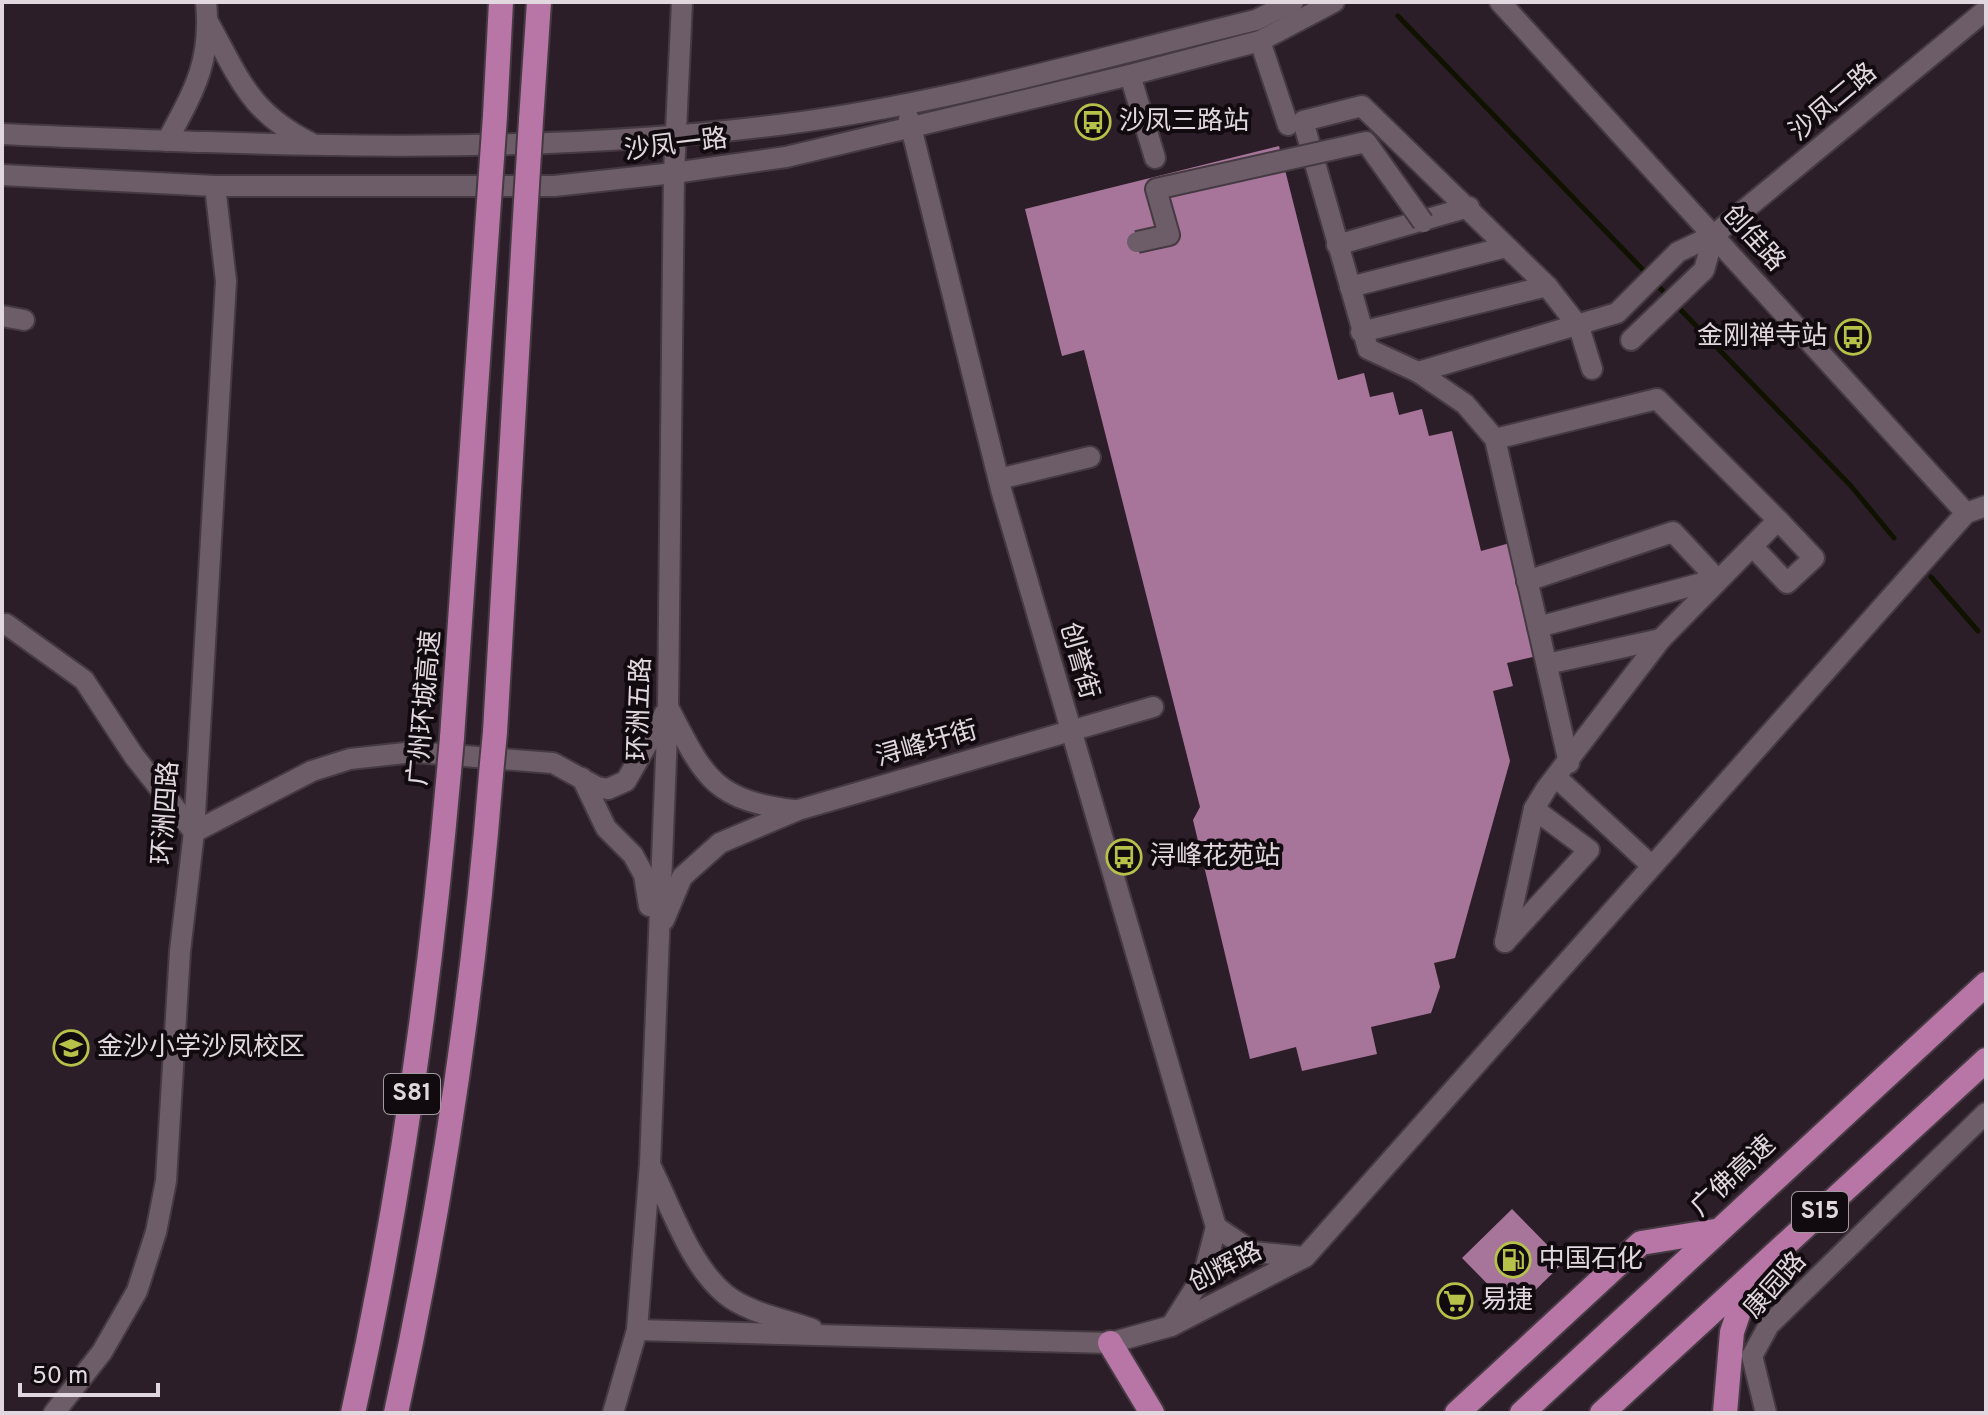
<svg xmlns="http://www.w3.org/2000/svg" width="1988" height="1415" viewBox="0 0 1988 1415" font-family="Overpass,'Noto Sans SC',sans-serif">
<rect width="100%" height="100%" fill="#2c1e28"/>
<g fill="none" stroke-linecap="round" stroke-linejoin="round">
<g stroke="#101200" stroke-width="5">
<path d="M1398,16L1647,274"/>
<path d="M1654,282L1669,297"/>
<path d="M1676,305L1851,486L1894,538"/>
<path d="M1931,577L1978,631"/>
</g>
</g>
<g fill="#a7759a">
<path d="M1279,146L1338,380L1364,373L1370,397L1393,392L1399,415L1422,409L1429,436L1452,431L1481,551L1510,543L1537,656L1507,663L1513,686L1493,691L1510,761L1455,958L1434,963L1440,987L1431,1013L1371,1027L1377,1054L1302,1071L1296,1047L1250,1059L1193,820L1200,807L1084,350L1062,356L1025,209Z"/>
<path d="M1512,1209L1564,1262L1514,1311L1462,1258Z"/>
</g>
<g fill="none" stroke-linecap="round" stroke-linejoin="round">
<defs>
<g id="minor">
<path d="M1500,2L1966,513"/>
<path d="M208,22C240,79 249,112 311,143"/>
<path d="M1260,41L1288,125"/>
<path d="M1130,75L1155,158"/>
<path d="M909,119L1002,493L1216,1227L1204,1274L1171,1326"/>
<path d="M2,134C260,145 521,157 778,125C940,105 1098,58 1256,20L1293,2"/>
<path d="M167,141C194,91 212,61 206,2"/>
<path d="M2,175L215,186H554L674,173L786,157L1130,75L1260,41L1334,2"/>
<path d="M1337,245L1469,207"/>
<path d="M1350,287L1506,247"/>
<path d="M2,316L24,320"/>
<path d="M1361,332L1547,286"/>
<path d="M1631,340L1704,270L1714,235"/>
<path d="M1592,369L1579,327L1547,286L1362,106L1303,121L1368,349L1418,372L1617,313L1678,252L1714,235L1986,10"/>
<path d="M1418,372L1465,404L1495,439L1569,763"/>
<path d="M1495,439L1657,399L1778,520L1661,639L1546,789L1534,809L1505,942"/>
<path d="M999,479L1090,457"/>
<path d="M1753,547L1787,583L1814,558L1778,520"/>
<path d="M1527,581L1673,532L1717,579L1538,627"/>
<path d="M6,624L84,680L134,756L194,832L312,771L350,759L414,752L553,763L597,787L608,789L626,781L665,713"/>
<path d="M1547,664L1661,639"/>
<path d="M668,707C704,776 712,800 794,810"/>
<path d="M1556,777L1652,866"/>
<path d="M582,778L606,828L633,855L644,875L649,906"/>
<path d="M664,920L682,877L720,843L798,810L1153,707"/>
<path d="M1505,942L1589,850L1534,809"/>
<path d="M650,1165C671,1206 689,1264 725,1294C748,1313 785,1319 812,1329"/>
<path d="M1216,1227L1253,1252L1304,1257"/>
<path d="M637,1330L1110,1343L1171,1326L1305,1257L1966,513L1986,506"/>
<path d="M54,1413L102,1352L137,1291L156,1232L166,1181L180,951L194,832L226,281L215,186"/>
<path d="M613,1413L637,1330L650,1164L668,707L674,173L682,2"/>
<path d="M1766,1413L1752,1356L1769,1325L1986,1113"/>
</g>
<g id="highway">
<path d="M495,116L501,2"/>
<path d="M531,120L539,2"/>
<path d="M495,732L524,234"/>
<path d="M452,738L487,229"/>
<path d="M1110,1343L1152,1413"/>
<path d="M353,1413C400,1201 430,987 449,771"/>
<path d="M396,1413C442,1203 474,989 491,774"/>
<path d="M1457,1413L1641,1243L1715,1231"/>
<path d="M1522,1413L1986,984"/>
<path d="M1602,1413L1986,1060"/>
<path d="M1725,1413L1732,1332L1750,1279"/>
</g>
</defs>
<use href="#minor" stroke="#453a42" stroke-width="24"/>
<use href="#highway" stroke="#453a42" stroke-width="28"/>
<use href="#minor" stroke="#6d5d68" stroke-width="20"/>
<use href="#highway" stroke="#b776a6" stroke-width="24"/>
<defs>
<path id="minor-bridge" d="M1137,242L1169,235L1156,189L1366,142L1423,222"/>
<g id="highway-bridge">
<path d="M487,229L495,116"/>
<path d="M524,234L531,120"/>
<path d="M449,771L452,738"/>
<path d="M491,774L495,732"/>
</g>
</defs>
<use href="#minor-bridge" stroke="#453a42" stroke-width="24" stroke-linecap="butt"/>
<use href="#highway-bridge" stroke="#453a42" stroke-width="28" stroke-linecap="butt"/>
<use href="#minor-bridge" stroke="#6d5d68" stroke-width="20"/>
<use href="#highway-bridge" stroke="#b776a6" stroke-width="24"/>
</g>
<defs>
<symbol id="bus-ring" viewBox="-11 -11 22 22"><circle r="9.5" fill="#110b0f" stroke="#b6c149" stroke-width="1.5"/><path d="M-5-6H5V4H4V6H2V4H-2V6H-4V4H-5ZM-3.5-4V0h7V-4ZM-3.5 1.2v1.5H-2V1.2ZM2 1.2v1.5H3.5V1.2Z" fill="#b6c149"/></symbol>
<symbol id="school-ring" viewBox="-11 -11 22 22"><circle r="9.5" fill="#110b0f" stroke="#b6c149" stroke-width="1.5"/><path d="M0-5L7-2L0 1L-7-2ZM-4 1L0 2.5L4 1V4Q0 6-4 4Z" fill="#b6c149"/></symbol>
<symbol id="fuel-ring" viewBox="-11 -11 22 22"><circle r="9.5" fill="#110b0f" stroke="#b6c149" stroke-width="1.5"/><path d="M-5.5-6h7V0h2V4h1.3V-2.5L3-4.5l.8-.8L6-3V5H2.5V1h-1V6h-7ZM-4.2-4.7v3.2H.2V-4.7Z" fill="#b6c149"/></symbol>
<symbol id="supermarket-ring" viewBox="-11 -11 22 22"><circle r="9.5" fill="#110b0f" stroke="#b6c149" stroke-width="1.5"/><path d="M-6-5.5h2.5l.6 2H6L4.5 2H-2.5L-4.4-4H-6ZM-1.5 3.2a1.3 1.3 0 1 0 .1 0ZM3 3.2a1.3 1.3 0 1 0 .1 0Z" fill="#b6c149"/></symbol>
</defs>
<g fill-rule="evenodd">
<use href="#bus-ring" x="1073" y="102" width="40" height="40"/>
<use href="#bus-ring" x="1833" y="317" width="40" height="40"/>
<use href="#bus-ring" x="1104" y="837" width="40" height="40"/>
<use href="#school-ring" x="51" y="1028" width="40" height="40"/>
<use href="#fuel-ring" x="1493" y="1240" width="40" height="40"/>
<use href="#supermarket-ring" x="1435" y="1281" width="40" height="40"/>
</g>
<g text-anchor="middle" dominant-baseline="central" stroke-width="8" stroke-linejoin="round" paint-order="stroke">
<g fill="#110b0f" stroke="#a39aa0" stroke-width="2">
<rect x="384" y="1074" width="56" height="40" rx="6"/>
<rect x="1792" y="1192" width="56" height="40" rx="6"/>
</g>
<g font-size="24" font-weight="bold" fill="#e1d7de">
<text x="412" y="1094">S81</text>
<text x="1820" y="1212">S15</text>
</g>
<g font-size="26" fill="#e1d7de" stroke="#110b0f">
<text transform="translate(1834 103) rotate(-40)">沙凤二路</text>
<text transform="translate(676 146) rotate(-7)">沙凤一路</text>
<text transform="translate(1753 239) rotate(48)">创佳路</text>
<text transform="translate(1078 661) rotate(74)">创誉街</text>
<text transform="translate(426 708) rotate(-85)">广州环城高速</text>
<text transform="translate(641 709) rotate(-88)">环洲五路</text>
<text transform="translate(927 745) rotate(-16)">浔峰圩街</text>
<text transform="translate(167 813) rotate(-86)">环洲四路</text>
<text transform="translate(1734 1177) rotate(-43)">广佛高速</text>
<text transform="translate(1226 1268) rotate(-27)">创辉路</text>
<text transform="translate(1776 1286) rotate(-48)">康园路</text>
</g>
<g font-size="26" fill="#e1d7de" stroke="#110b0f" text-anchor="start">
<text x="1119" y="122">沙凤三路站</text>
<text x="1827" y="337" text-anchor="end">金刚禅寺站</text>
<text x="1150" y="857">浔峰花苑站</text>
<text x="97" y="1048">金沙小学沙凤校区</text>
<text x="1539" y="1260">中国石化</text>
<text x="1481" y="1301">易捷</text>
</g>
</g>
<rect width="1988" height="1415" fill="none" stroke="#e1d7de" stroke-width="8"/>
<path d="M20 1383v12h138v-12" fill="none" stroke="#e1d7de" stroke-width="4"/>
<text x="32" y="1383" font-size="24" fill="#e1d7de" stroke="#110b0f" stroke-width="6" paint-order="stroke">50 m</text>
</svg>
